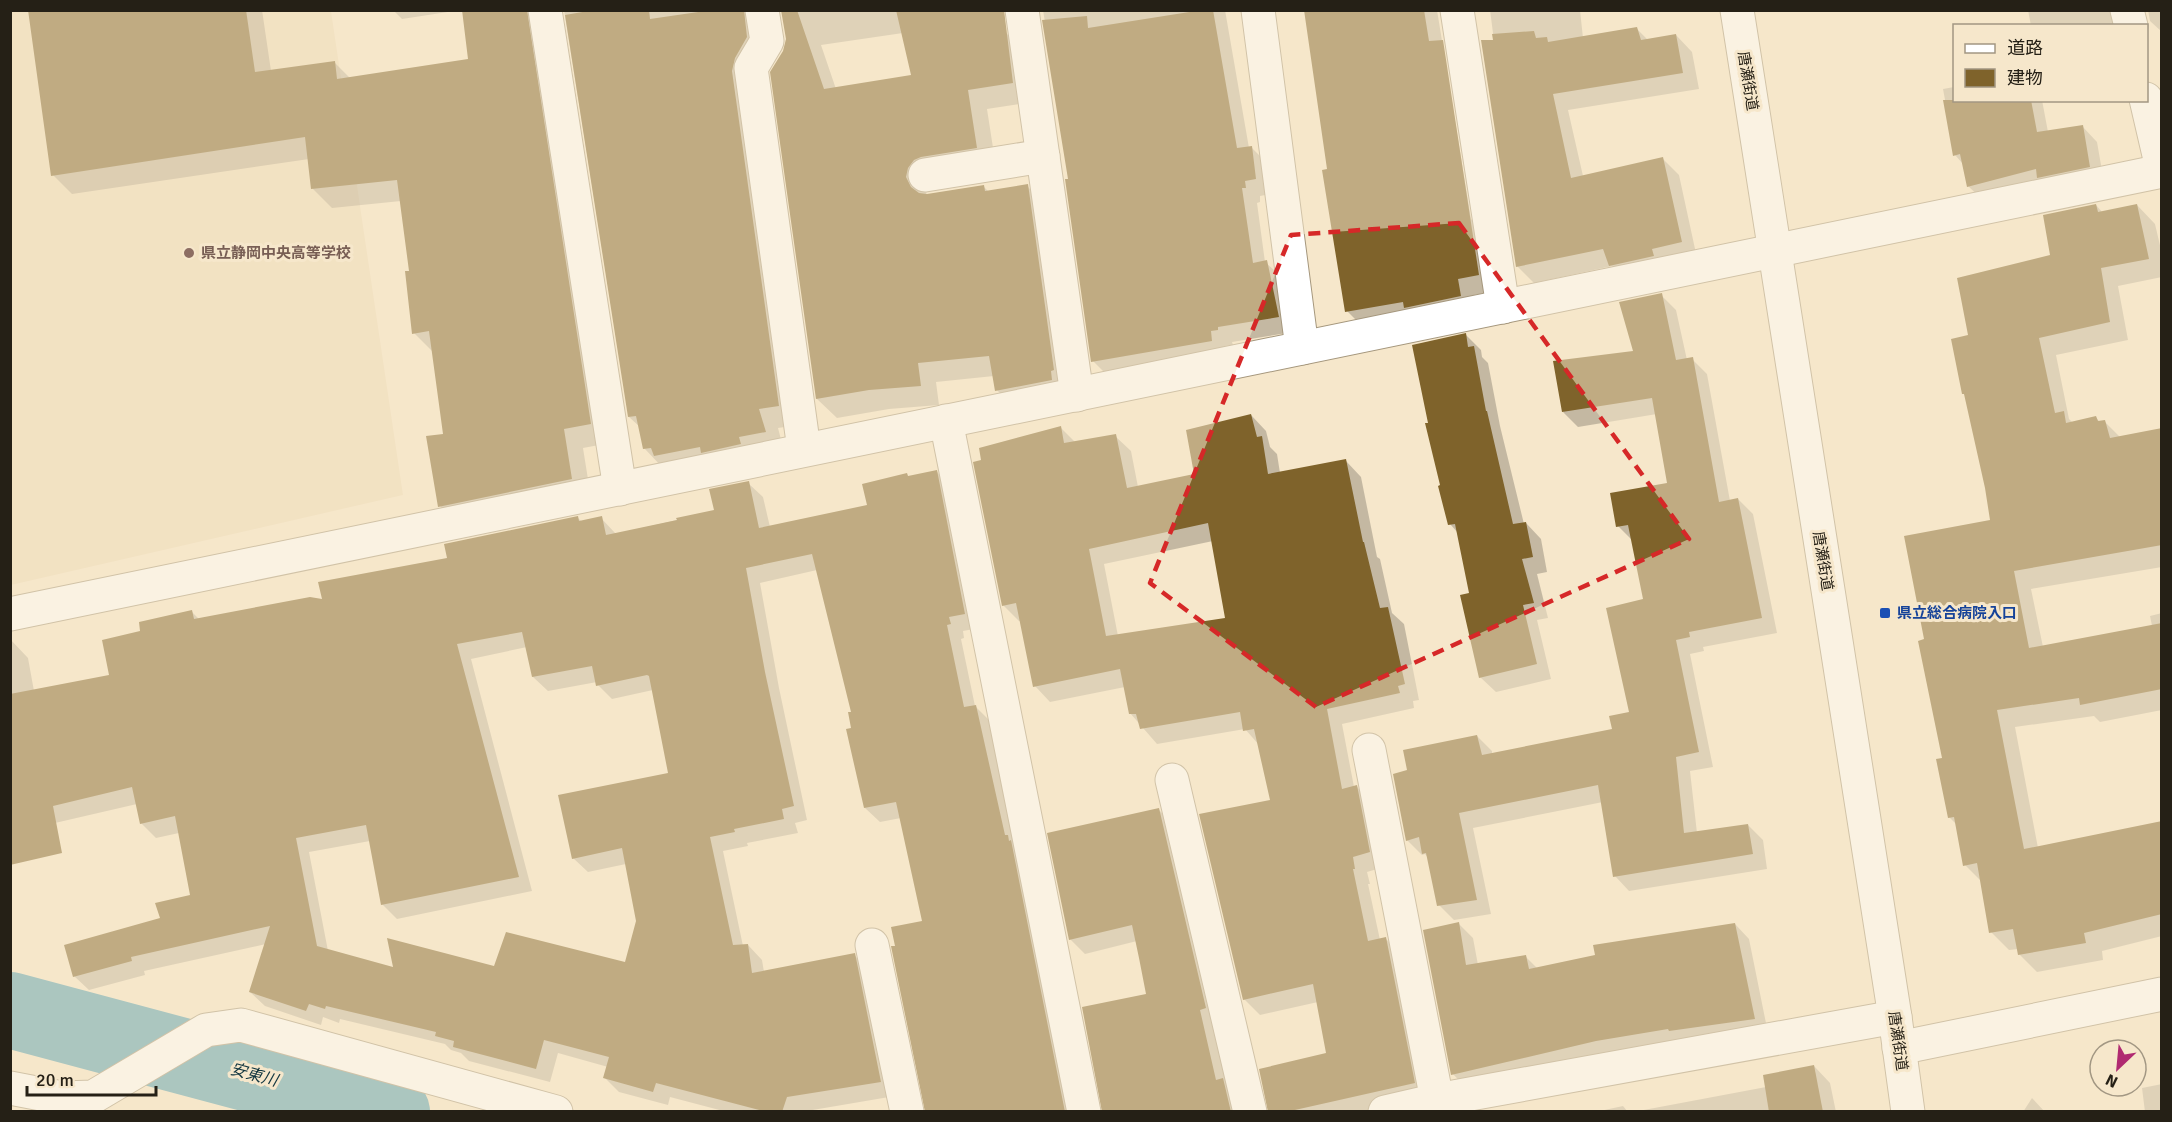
<svg xmlns="http://www.w3.org/2000/svg" width="2172" height="1122" viewBox="0 0 2172 1122" font-family="Signika,'Noto Sans JP',sans-serif">
<rect width="100%" height="100%" fill="#f6e7cb"/>
<path fill="#eedbb9" d="M10,11H331L403,495L11,585Z"/>
<g fill="#0003" fill-rule="evenodd">
<path d="M29,10H262L271,71L335,63L350,78L470,61L463,10H562L553,14L610,443L583,448L591,498L459,525L440,506L445,435L434,353L414,333L411,272L401,201L332,208L313,189L309,159L72,194L53,175Z"/>
<path d="M393,10H461L402,19Z"/>
<path d="M564,10H778L763,24L798,425L778,428L784,451L663,468L644,448L640,427L629,417Z"/>
<path d="M779,10H972L1005,32L1025,51L1032,102L987,109L996,167L927,188L926,195L983,186L989,192L1027,186L1047,206L1073,389L1016,410L997,390L994,376L936,382L939,405L889,409L837,418L817,399L785,51L787,38L783,11ZM903,33L913,76L836,89L821,45Z"/>
<path d="M1043,10H1225L1249,148H1252L1267,163L1271,194L1260,196V202L1257,203L1265,262L1282,277L1293,332L1232,342L1233,345L1225,346L1227,356L1108,376L1093,361L1070,180Z"/>
<path d="M1306,10H1437L1471,219L1486,234L1495,291L1474,295L1476,312L1363,327L1347,311Z"/>
<path d="M1490,10H1580L1583,38L1637,29L1648,40L1676,35L1692,52L1699,89L1568,110L1583,176L1663,159L1679,175L1697,258L1627,281L1612,266L1534,283L1517,266L1516,211Z"/>
<path d="M2028,10H2133L2125,26H2031Z"/>
<path d="M2148,10H2162V32L2150,21Z"/>
<path d="M1954,87V100H2042L2048,132L2082,126L2097,142L2104,182L1984,201L1968,186L1963,164L1955,155L1943,89Z"/>
<path d="M2096,205L2103,213L2137,205L2155,224L2162,254V277L2118,286L2128,340L2056,355L2069,419L2073,423L2096,418L2101,423L2105,422L2120,437L2162,430V567L2031,589L2043,647L2152,626L2150,616L2162,613V710L2100,722L2094,716L2015,727L2038,848L2162,823V936L2102,951L2103,960L2037,972L2019,954L2018,949L2009,950L1991,932L1982,882L1965,865L1957,825L1949,817L1943,759L1926,640L1992,521L1987,488L1966,396L1963,393L1970,337L2052,256Z"/>
<path d="M1661,295L1676,310L1687,360L1692,359L1707,374L1730,501L1738,499L1753,514L1777,633L1703,647L1704,651L1690,654L1713,767L1690,771L1697,833L1748,825L1763,840L1767,869L1629,891L1615,876L1603,802L1473,828L1491,914L1454,920L1439,905L1429,859L1425,854L1422,855L1407,840L1409,771L1477,736L1492,751V755L1614,730L1630,713L1644,600L1633,541L1618,526L1669,484L1657,414L1578,427L1563,412L1635,352Z"/>
<path d="M1466,335L1481,350L1482,357L1488,363L1500,426L1524,524L1526,523L1541,539L1547,572L1537,574L1548,618L1537,620L1551,679L1496,692L1480,677L1471,594L1458,533L1450,524L1430,424Z"/>
<path d="M1251,415L1266,431L1270,447L1277,454L1280,473L1346,461L1361,477L1377,557L1380,559L1392,613L1404,624L1419,700L1413,701L1414,708L1342,724L1354,787L1356,786L1372,802L1384,867L1367,872L1370,884H1368L1380,940L1386,939L1401,954L1429,1098L1370,1112H1270L1328,1054L1318,1002L1260,1015L1244,999L1272,801L1259,745L1245,729L1157,744L1130,713L1125,687L1050,702L1035,686L1021,621H1019L1003,605L1060,427L1076,443L1115,436L1131,451L1138,487L1196,475ZM1213,541L1226,619L1118,636L1104,564Z"/>
<path d="M936,471L951,486L979,628L963,631L964,638L961,639L975,706L990,721L1076,1112H930L924,922L901,818L880,822L865,808L853,729V713L817,570L760,583L779,688L807,820L795,823L798,833L747,843L748,846L723,851L743,946L748,945L762,960L764,972L854,955L869,969L895,1096L801,1112H727L670,1097L668,1105L619,1092L605,1078L608,1067L558,1053L550,1082L469,1061L461,1053L451,1050L445,1044L340,1019L339,1023L323,1017L321,1025L265,1006L250,992L266,944L144,971L145,975L89,990L74,976L162,919L191,896L179,833L156,838L141,823L137,804L42,826L10,751V639L28,658L34,691L111,676L142,633L192,612L199,619L324,601L578,518L582,522L601,518L616,534L716,511L748,483L763,497L770,527L868,506L909,477ZM527,647L533,677L548,691L597,682L598,685L612,699L653,690L669,774L573,858L588,872L626,864L638,921L626,963L495,968L395,969L328,951L309,852L370,841L382,904L397,919L532,891L471,659Z"/>
<path d="M1159,810L1173,824L1241,1112H1104L1148,995L1137,941L1085,954L1070,939Z"/>
<path d="M1459,924L1473,938L1478,965L1526,957L1538,969L1735,924L1749,939L1768,1033L1467,1089L1453,1074Z"/>
<path d="M1814,1066L1830,1083L1836,1112H1633L1766,1087Z"/>
<path d="M2162,1084V1112H2145L2142,1088Z"/>
<path d="M2032,1098L2045,1112H2023Z"/>
<path d="M1623,1106L1628,1112H1595Z"/>
</g>
<g fill="none" stroke-linecap="round" stroke-linejoin="round">
<path stroke="#509db2" stroke-width="76" d="M10,1010L392,1112"/>
</g>
<g fill="#7f632b" fill-rule="evenodd">
<path d="M28,10H246L255,72L335,61L337,79L468,59L462,10H527L591,424L564,429L572,479L438,507L426,436L443,434L429,331L412,334L405,271H409L397,180L311,189L305,137L51,176Z"/>
<path d="M594,10H649L650,19L712,10H744L747,37L735,58L732,71L779,406L759,409L766,432L739,437L741,444L701,453L700,447L654,456L651,448L643,449L636,416L628,417L565,15Z"/>
<path d="M781,10H797L824,89L911,75L896,10H1004L1013,83L968,90L977,148L921,157L914,160L908,168L906,177L911,187L919,193L927,194L984,185L985,191L1028,184L1054,370L1051,371L1052,380L995,391L989,356L918,363L921,386L869,390L816,399L770,72L783,51L786,39Z"/>
<path d="M1202,10H1213L1237,148L1252,146L1256,179L1245,181L1246,188H1242L1253,263L1267,260L1279,317L1218,327V330L1211,331L1212,341L1091,362L1065,179H1068L1042,20L1087,16L1088,28Z"/>
<path d="M1304,10H1424L1429,41L1443,40L1479,275L1458,279L1461,296L1404,308L1403,302L1345,312L1322,170L1327,169Z"/>
<path d="M1637,27L1641,40L1676,34L1683,73L1553,94L1571,178L1663,157L1682,242L1652,249L1654,256L1609,266L1603,249L1516,267L1481,40H1493L1492,34L1534,31L1536,38L1547,37L1548,42Z"/>
<path d="M1943,100H2031L2037,132L2083,125L2090,167L2037,178L2036,169L1967,187L1960,154L1953,156Z"/>
<path d="M2096,204L2098,212L2137,204L2149,259L2101,268L2110,322L2039,338L2055,413L2064,411L2066,423L2096,416L2098,421L2105,420L2110,438L2162,428V545L2014,571L2029,648L2162,623V689L2080,705L2079,698L1997,710L2024,849L2162,821V914L2084,933L2086,943L2018,955L2013,929L1989,933L1977,863L1963,866L1954,817L1948,818L1936,759L1942,758L1918,641L1924,639L1904,536L1990,520L1985,488L1964,394H1962L1951,339L1968,335L1957,278L2050,255L2043,215Z"/>
<path d="M1662,293L1676,360L1693,357L1719,502L1738,498L1762,618L1689,632L1690,637L1676,640L1699,752L1676,757L1684,833L1748,824L1753,854L1613,877L1598,785L1459,813L1477,900L1437,906L1426,853L1422,854L1419,837L1406,841L1393,774L1407,770L1403,750L1477,735L1482,755L1612,729L1609,716L1629,712L1606,608L1643,599L1628,525L1616,527L1610,493L1667,483L1652,398L1562,412L1553,361L1633,351L1619,302Z"/>
<path d="M1466,333L1468,347L1474,346L1486,411H1487L1513,524L1526,522L1533,557L1522,559L1534,603L1523,605L1537,664L1479,678L1460,595L1469,593L1455,524L1448,525L1438,486L1440,485L1425,423H1428L1412,345Z"/>
<path d="M1251,414L1257,437L1262,436L1268,474L1346,459L1363,542H1364L1380,608L1388,607L1405,684L1398,686L1400,693L1327,709L1342,789L1357,785L1370,852L1353,857L1355,869H1353L1368,941L1386,937L1415,1083L1286,1112H1268L1259,1069L1326,1053L1313,984L1243,1000L1199,814L1270,800L1254,729L1243,731L1240,712L1140,729L1136,714H1129L1120,669L1033,687L1016,603L1002,606L973,462L981,460L979,448L1061,426L1064,443L1116,434L1127,488L1194,474L1186,430ZM1208,523L1225,618L1106,636L1089,549Z"/>
<path d="M937,470L965,614L949,617L951,624L947,625L964,707L976,705L1005,835H1008L1009,841L1011,840L1065,1112H925L891,946H895L891,927L922,921L896,802L864,808L846,729L851,728L848,712H851L812,554L746,568L765,672L794,806L782,809L784,819L734,829L735,832L710,837L733,945L748,944L752,973L855,953L881,1082L787,1097L782,1112H767L656,1083L653,1092L603,1078L609,1057L544,1040L536,1069L453,1047L454,1041L435,1036L436,1032L326,1006L325,1009L309,1004L306,1011L249,992L270,926L131,957L132,961L73,977L64,945L160,918L155,903L190,895L175,816L140,824L132,787L53,806L62,853L10,865V694L109,675L102,640L140,631L139,622L192,610L194,619L310,597L322,599L318,582L447,558L444,544L578,516L579,521L602,516L606,535L677,520L676,518L714,510L709,489L749,481L759,528L867,505L862,484L907,473L908,476ZM522,632L532,677L592,666L596,686L647,675L649,676L668,773L558,795L572,859L622,848L636,921L625,962L506,932L494,966L387,938L393,967L317,946L296,838L366,825L381,905L519,877L457,644Z"/>
<path d="M1159,808L1206,1008L1200,1010L1216,1080L1223,1078L1231,1112H1102L1082,1007L1146,994L1139,958L1132,925L1069,940L1047,833Z"/>
<path d="M1459,922L1466,965L1526,955L1529,969L1595,955L1593,945L1735,923L1755,1019L1669,1031L1668,1029L1596,1041L1451,1075L1423,930Z"/>
<path d="M1814,1065L1823,1112H1769L1763,1075Z"/>
</g>
<g fill="none" stroke-linecap="round" stroke-linejoin="round">
<defs>
<g id="minor">
<path d="M545,10L620,489"/>
<path d="M762,10L767,41L751,68L804,449"/>
<path d="M1022,10L1077,395"/>
<path d="M1258,10L1302,348"/>
<path d="M1457,10L1503,307"/>
<path d="M2127,10L2131,26"/>
<path d="M2146,99L2162,168"/>
<path d="M925,175L1043,156"/>
<path d="M946,421L1084,1112"/>
<path d="M10,614L2162,171"/>
<path d="M1369,750L1437,1100"/>
<path d="M1172,780L1250,1112"/>
<path d="M872,945L907,1112"/>
<path d="M1899,1048L2162,994"/>
<path d="M10,1088L62,1098L93,1097L206,1030L241,1025L556,1112"/>
<path d="M1385,1112L1437,1100L1895,1017"/>
</g>
<path id="tertiary" d="M1737,10L1895,1017L1908,1112"/>
</defs>
<use href="#minor" stroke="#a5977d" stroke-width="35"/>
<use href="#tertiary" stroke="#a5977d" stroke-width="35"/>
<use href="#minor" stroke="#fff" stroke-width="33"/>
<use href="#tertiary" stroke="#fff" stroke-width="33"/>
</g>
<path d="M0 0H2172V1122H0ZM1459,223L1689,539L1316,707L1150,583L1291,235Z" fill="#f6e7cb" fill-opacity=".55" fill-rule="evenodd"/>
<path fill="none" stroke="#d62828" stroke-width="4.5" stroke-dasharray="12 8" stroke-linejoin="round" d="M1459,223L1689,539L1316,707L1150,583L1291,235Z"/>
<circle fill="#8d6e63" stroke="#f6e7cb" stroke-width="2" cx="189" cy="253" r="6"/>
<rect fill="#1a4fb4" stroke="#f6e7cb" stroke-width="2" x="1879" y="607" width="12" height="12" rx="3"/>
<g text-anchor="middle" dominant-baseline="central" stroke-width="6" stroke-linejoin="round" paint-order="stroke">
<g font-size="15" fill="#252016" stroke="#f6e7cb">
<text transform="translate(1748 81) rotate(81)">唐瀬街道</text>
<text transform="translate(1823 561) rotate(81)">唐瀬街道</text>
<text transform="translate(1898 1041) rotate(82)">唐瀬街道</text>
</g>
<g font-size="15" font-weight="bold" fill="#785e54" stroke="#f6e7cb" text-anchor="start">
<text x="201" y="253">県立静岡中央高等学校</text>
</g>
<g font-size="15" font-weight="bold" fill="#164399" stroke="#f6e7cb" text-anchor="start">
<text x="1897" y="613">県立総合病院入口</text>
</g>
<g font-size="16" font-style="italic" fill="#10353f" stroke="#f6e7cb">
<text transform="translate(254 1075) rotate(15)">安東川</text>
</g>
</g>
<rect width="2172" height="1122" fill="none" stroke="#252016" stroke-width="24"/>
<rect x="1953" y="24" width="195" height="78" fill="#f6e7cb" stroke="#a29783" stroke-width="1.5"/>
<rect x="1965" y="44" width="30" height="9" fill="#ffffff" stroke="#a29783" stroke-width="1.5"/>
<text x="2007" y="54" font-size="18" fill="#252016">道路</text>
<rect x="1965" y="69" width="30" height="18" fill="#7f632b" stroke="#a29783" stroke-width="1.5"/>
<text x="2007" y="84" font-size="18" fill="#252016">建物</text>
<g transform="translate(2118 1068) rotate(206)"><circle r="28" fill="#f6e7cb" stroke="#a29783" stroke-width="1.5"/>
<path d="M0-4.5L10 22L0 15L-10 22Z" fill="#b02a71"/>
<text y="-9" font-size="16" font-weight="bold" text-anchor="middle" fill="#252016">N</text>
</g>
<path d="M27 1086v9h129v-9" fill="none" stroke="#252016" stroke-width="3"/>
<text x="36" y="1086" font-size="18" fill="#252016" stroke="#f6e7cb" stroke-width="4.5" paint-order="stroke">20 m</text>
</svg>
